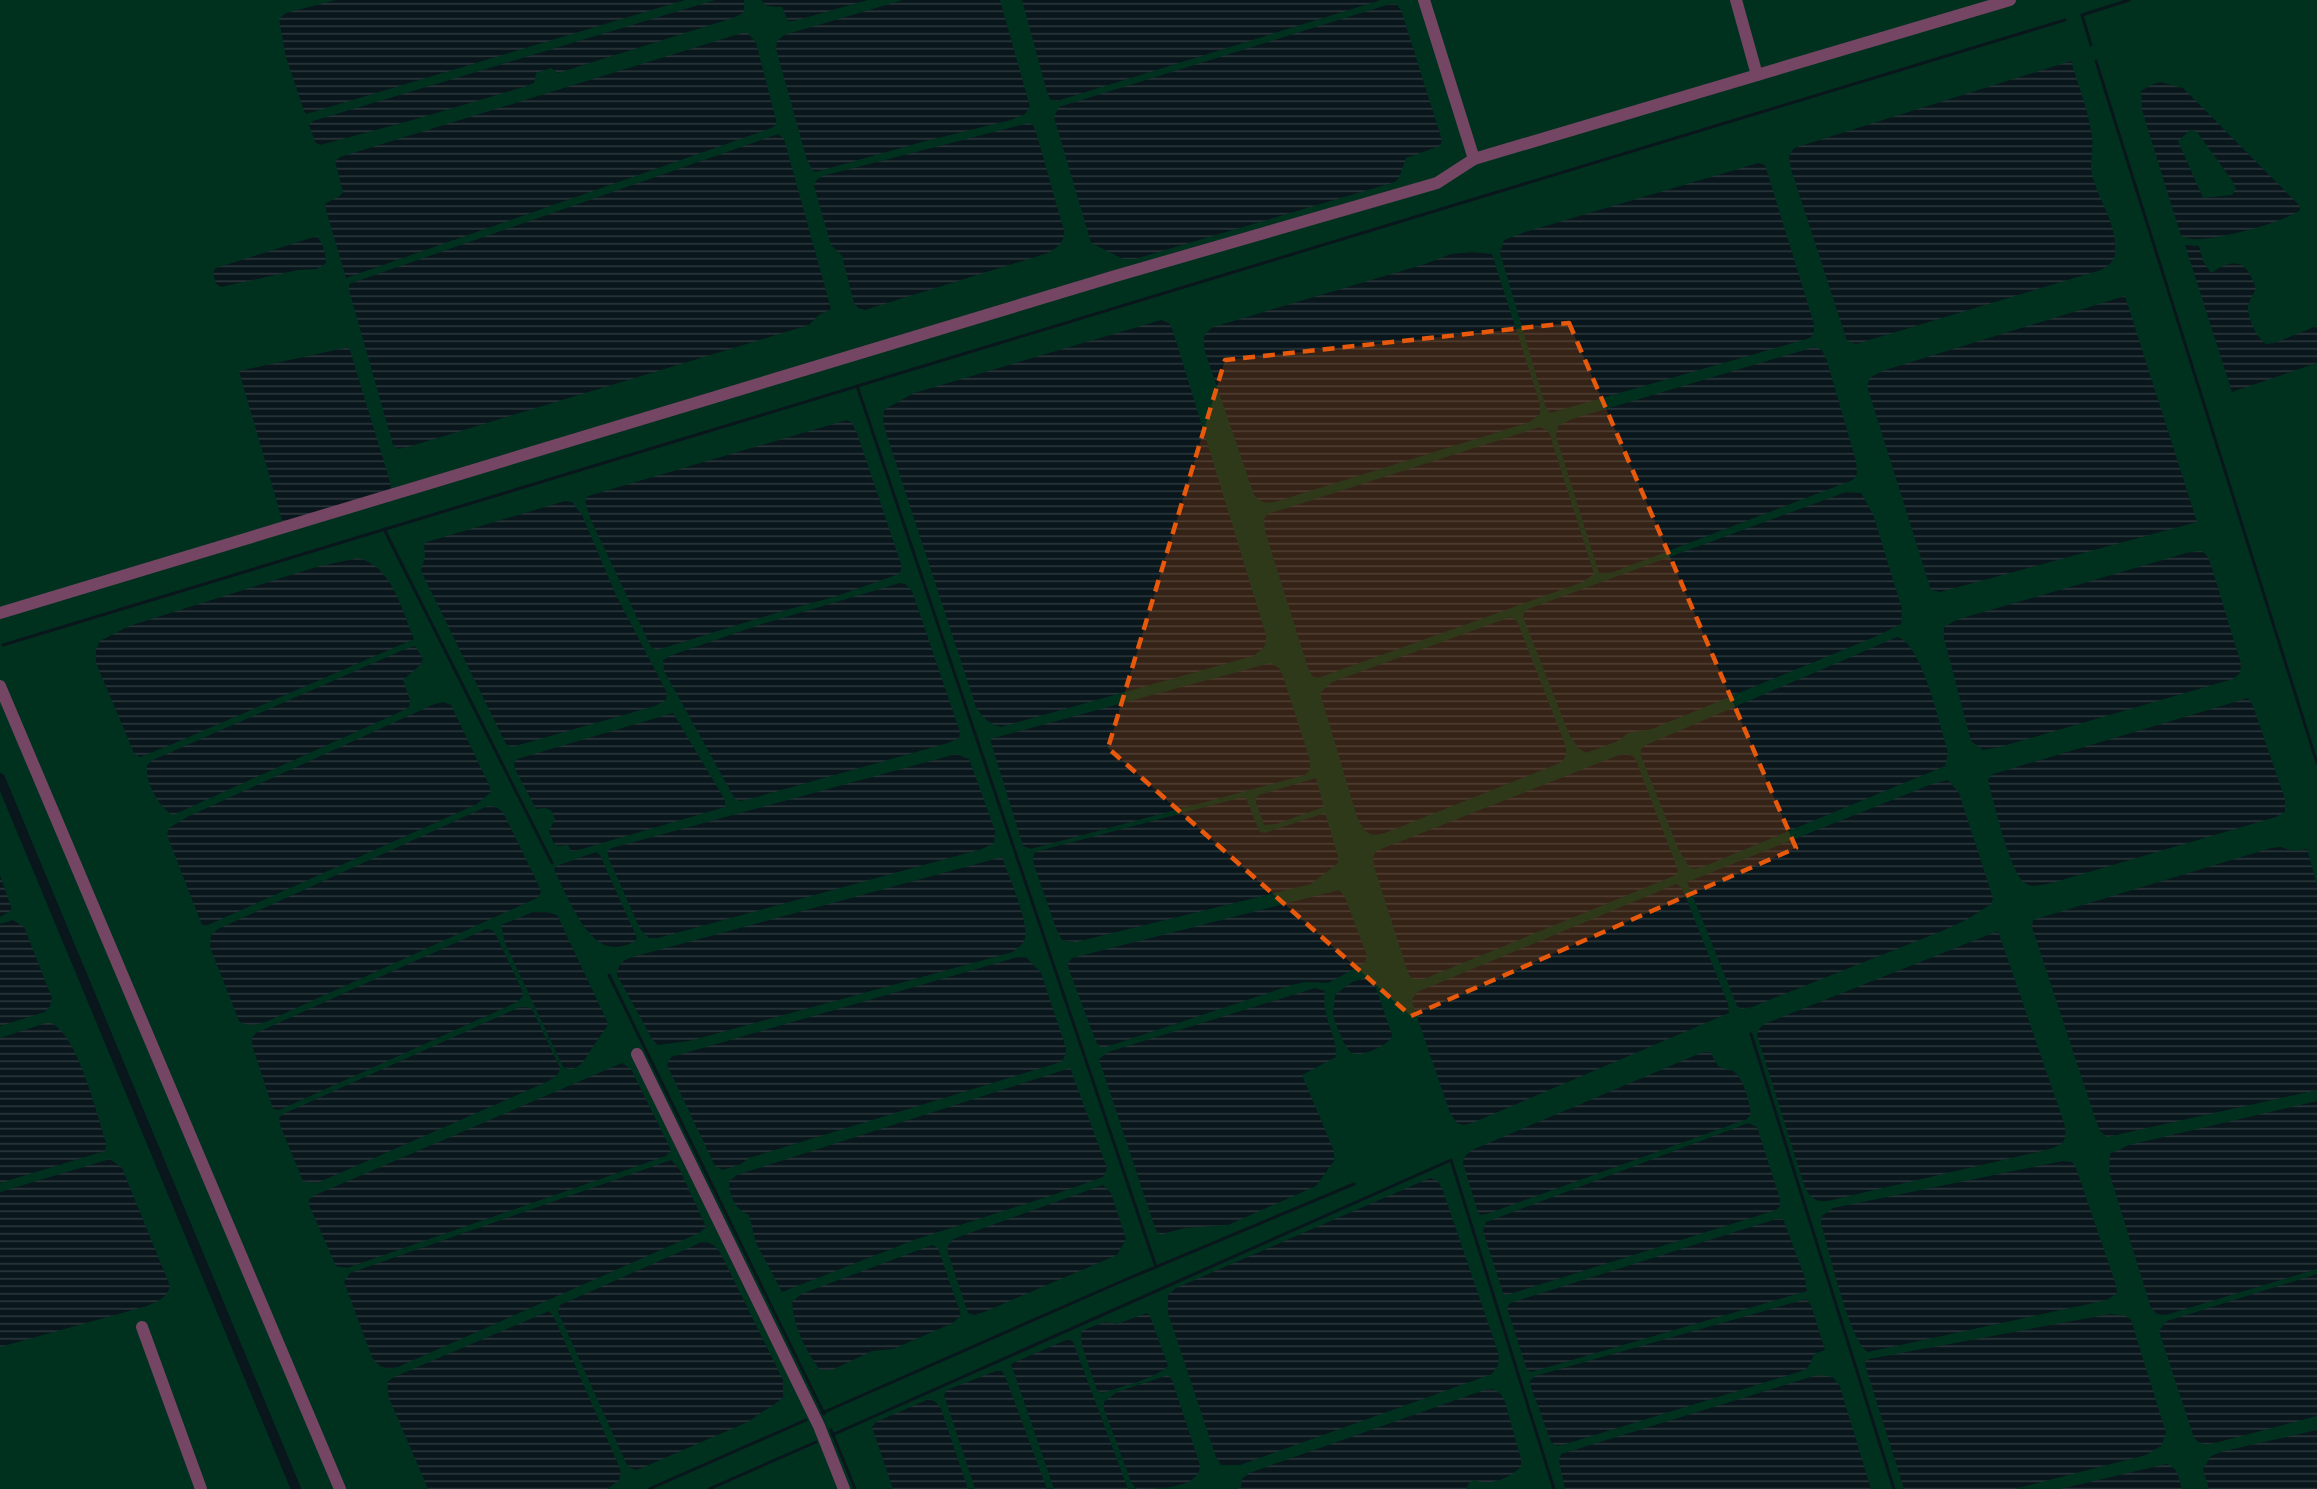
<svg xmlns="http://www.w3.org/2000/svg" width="2317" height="1489" viewBox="0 0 2317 1489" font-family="'Times New Roman',serif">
<defs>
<pattern id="water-rules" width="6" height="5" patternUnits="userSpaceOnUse" patternTransform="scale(1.5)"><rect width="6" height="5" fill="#09161b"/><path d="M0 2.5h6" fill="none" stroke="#2c383c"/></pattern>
</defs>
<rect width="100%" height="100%" fill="#00311f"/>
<g fill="url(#water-rules)" fill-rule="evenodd">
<path d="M336,0H685L306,114L304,111L286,57L279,19L286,13Z"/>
<path d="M715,0H744V12L736,17L558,73L551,68L536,73L534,83L527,86L413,120L320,145L315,142L309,125L313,121Z"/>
<path d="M761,0H868L794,21H788L782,7L767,6Z"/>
<path d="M903,0H1000L1030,107L1025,114L1011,120L922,142L816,172L813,171L807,160L776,49L777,41L784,35Z"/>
<path d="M1022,0H1381L1057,101L1050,99L1047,92Z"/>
<path d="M1390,4H1396L1401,10L1442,140L1440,146L1406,158L1399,178L1395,182L1135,259H1123L1091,243L1054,117L1059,107Z"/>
<path d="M742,33H748L756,43L776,120V125L769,129L346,278L326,210V203L340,196L343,192L335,161L340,157Z"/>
<path d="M2071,61C2078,85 2089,112 2092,137C2094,149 2089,162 2092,174C2098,201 2118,224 2115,253C2115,261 2108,266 2101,270L1866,341L1856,344L1847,341L1791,169L1789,156L1794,148Z"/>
<path d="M2160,82L2183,88L2299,205L2300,210C2283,223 2222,238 2200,239C2194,240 2187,238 2181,236L2142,110L2141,91L2151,85ZM2190,130L2197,132L2233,182L2236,189L2232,195L2203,198L2178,141Z"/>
<path d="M1029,123L1033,125L1036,132L1064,231C1064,243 1058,247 1048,253L865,310L858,308L854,303L842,256L831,245L814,186C816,176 826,175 834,173Z"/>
<path d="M778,134L784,139L831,309L819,315L809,325L408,447L398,449L393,445L349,290V284Z"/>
<path d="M1758,163L1765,165L1814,324V332L1810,338L1550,413L1545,405L1500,253L1504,240L1525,232Z"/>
<path d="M317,236C323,244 326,253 326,263L317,269L298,270L221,287L216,284L213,272L216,268Z"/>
<path d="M2185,245L2199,246L2203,261L2211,273C2236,256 2247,261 2256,289C2253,294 2248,302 2248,308C2248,319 2257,338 2266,344L2274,343L2317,326V363L2232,392Z"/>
<path d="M1472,252L1492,254L1540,404V414L1530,422L1275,502C1265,503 1261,503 1254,495L1205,352C1203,340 1202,335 1213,327L1425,264L1451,254Z"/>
<path d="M2125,296L2197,522L1940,592L1931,590L1867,386L1870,378L1882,371Z"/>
<path d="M1161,320L1169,323L1173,331L1266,635C1267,647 1262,650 1253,656L1001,727C988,723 983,718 976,707L887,436L883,421L884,410L914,393Z"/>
<path d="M349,347L391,485L390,491L283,523L239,371Z"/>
<path d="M1814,347L1822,350L1827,361L1856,461L1857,474L1853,480L1611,573H1599L1556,436L1558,426L1572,419Z"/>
<path d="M847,420L851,422L857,433L902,567L899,574L834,597L786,610L657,650L651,647L590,518L585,501L588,496Z"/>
<path d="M1540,427L1549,432L1551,438L1594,574L1583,582L1318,678L1312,676L1308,668L1265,531L1264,519L1268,514Z"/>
<path d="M1846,492L1861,493L1873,514L1902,609L1901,624L1877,636L1652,729L1628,733L1618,741L1586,753L1578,748L1569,734L1523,617L1524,613L1528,609Z"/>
<path d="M565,501L572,502L582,515L616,595L667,693L666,700L655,706L512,747L506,744L421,571L425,557L424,544L427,542Z"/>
<path d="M2202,551L2208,557L2212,568L2241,664L2240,673L2233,679L2000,747L1983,750L1971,741L1944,638V627L1956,620L2190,552Z"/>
<path d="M358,558C393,567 401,609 414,639L168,746L140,757L134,753L96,663V650L100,641L129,626L316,567Z"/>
<path d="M900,583L905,584L912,591L960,732L959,738L948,743L750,799L740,801L735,799L664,671L663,660L672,655L759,625Z"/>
<path d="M1510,617L1517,621L1565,744C1567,753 1567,757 1560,763L1385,833C1367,838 1365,832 1357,817L1320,693L1332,682Z"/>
<path d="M1897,637C1921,642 1939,722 1946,745L1948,754L1945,766L1705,866L1695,869L1689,867L1678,848L1641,756V749L1646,745Z"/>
<path d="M415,646L423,659L419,666L403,680L410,700L409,707L402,711L173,815C158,807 145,781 147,765L153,760L403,650Z"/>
<path d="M1270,663L1279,668L1283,676L1310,760V770L1305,775L1031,849L1023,846L990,739Z"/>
<path d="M2248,698L2253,706L2285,799V812L2276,817L2048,884C2040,885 2032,888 2025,883C2010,873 1993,800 1988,780L1993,774Z"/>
<path d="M443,702L451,705L489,785L491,792L477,804L208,925H202L167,835L169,828L187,817L432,705Z"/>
<path d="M673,713L725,800V807L575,851H571L568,845L558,846L553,842L549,831L555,819L551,810L545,808L536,809L515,769L514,763L517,759Z"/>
<path d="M956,754L969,759L995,831L994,843L982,849L658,938H649L640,929L609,859L607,851L612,848Z"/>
<path d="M1627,754L1634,757L1637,763L1678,870L1676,875L1424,979H1412L1408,973L1374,866L1373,857L1376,851L1616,756Z"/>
<path d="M1316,778L1324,807L1276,824L1264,825L1255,799L1259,795Z"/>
<path d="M1948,780L1959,793L1993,898L1991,904L1966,920L1942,931L1752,1007L1742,1009L1737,1006L1687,882L1932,784Z"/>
<path d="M1243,797L1247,800L1259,831L1264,833L1325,813L1338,856V863L1311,884L1076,942L1062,940L1057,931L1034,865L1033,858L1035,852Z"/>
<path d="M488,806L496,807L503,812L538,884L541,892L537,898L266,1022C256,1024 248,1028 239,1021L210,947L211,935L218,929Z"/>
<path d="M2281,847L2292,851L2307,849L2317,885V1090L2107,1137L2100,1131L2096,1121L2032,927L2033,920L2271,848Z"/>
<path d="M596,852L600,855L637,938L634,942C629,944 622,947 616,947C587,949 568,897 557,876L554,869L556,866Z"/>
<path d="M1002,857C1008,874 1029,923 1025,938C1023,945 1017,948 1013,952L689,1041L658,1045L652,1039L617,975C618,963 624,959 636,956Z"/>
<path d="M0,875L12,910L0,917Z"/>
<path d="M1676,884L1681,887L1685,895L1728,1004L1729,1013L1472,1123L1463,1125L1457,1123L1450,1113L1413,1005L1412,999L1417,992Z"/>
<path d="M1339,890L1345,897L1367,956L1365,963L1328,983L1305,982L1292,985L1106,1047H1100L1096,1042L1068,967V963L1072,958Z"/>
<path d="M533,912H546L557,915L607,1021L608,1025C604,1032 598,1038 594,1045C587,1056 579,1075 563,1067L505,943L501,925Z"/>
<path d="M13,920L24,927L52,998L50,1006L45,1012L0,1026V924Z"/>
<path d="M486,929L492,930L496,935L521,988L523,996L517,1002L286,1107L279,1110L273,1109L252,1045V1038L256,1033Z"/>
<path d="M1998,931L2064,1123C2068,1143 2063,1145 2046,1150L1832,1200C1818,1203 1813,1201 1805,1188L1757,1035L1759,1029L1764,1024Z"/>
<path d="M1018,957H1026L1041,973L1066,1048L1065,1056L1061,1062L749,1158L741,1164L723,1170L715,1166L667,1065L671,1057Z"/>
<path d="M1368,977L1373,979L1392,1035C1391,1045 1360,1058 1352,1053C1346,1051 1334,1021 1333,1014C1333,1008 1335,1001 1335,995L1352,982Z"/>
<path d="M1315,988L1325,991C1321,1019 1337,1033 1336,1057L1302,1075L1334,1151V1161L1316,1186L1228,1225L1184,1228L1160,1235L1156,1230L1152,1219L1099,1059L1108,1052Z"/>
<path d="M520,1007H526L532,1009L560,1068L558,1074L549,1081L324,1180L316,1183L303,1181L280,1125L279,1118L283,1114Z"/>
<path d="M46,1023H51C78,1036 96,1112 106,1142L105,1151L0,1183V1038Z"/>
<path d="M1703,1052H1710L1718,1066C1723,1069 1729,1069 1733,1071C1744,1078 1749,1102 1751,1114L1747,1119L1487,1214L1480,1215L1478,1212L1463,1163L1465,1156L1472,1150Z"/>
<path d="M622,1063L631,1069L669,1146L671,1151L666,1156L347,1268L336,1266L309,1205V1200L313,1196Z"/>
<path d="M1070,1068L1107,1168L1103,1177L1053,1195L914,1240L782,1292L756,1243L749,1215C734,1208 730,1197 729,1181L737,1175Z"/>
<path d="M2317,1101V1269L2166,1315L2157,1314L2151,1308L2109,1172L2110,1154L2129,1145Z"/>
<path d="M1748,1123L1757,1127L1780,1199V1206L1776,1210L1510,1294L1505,1295L1503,1293L1483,1231L1486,1222Z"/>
<path d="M110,1159L122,1168L170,1286C167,1298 158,1301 147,1306L0,1347V1192Z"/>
<path d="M671,1160L680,1170L706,1227L699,1233L398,1367C385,1370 379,1368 372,1357L344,1282L350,1273Z"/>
<path d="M2062,1161L2072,1162L2076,1168L2116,1285L2117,1293L2107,1300L1868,1352C1850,1343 1828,1247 1821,1223L1822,1216L1833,1208Z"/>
<path d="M1430,1178L1438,1181L1443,1191L1499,1355L1498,1365L1492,1374L1240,1465H1221L1216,1457L1168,1313V1295L1176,1288Z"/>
<path d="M1103,1185L1111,1193L1126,1239L1117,1255L984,1312L975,1315L968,1313L948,1253V1246L953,1239Z"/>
<path d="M1776,1219H1783L1805,1278L1807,1291L1538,1370L1531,1372L1527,1370L1507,1308L1510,1303Z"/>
<path d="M702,1242C712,1242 716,1246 721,1254L783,1380V1397C773,1407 761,1411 750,1421L637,1470L630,1468L626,1463L558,1312L560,1305Z"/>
<path d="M932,1245L938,1248L961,1315L953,1323L893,1349L872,1351L832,1370H820C805,1350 794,1327 792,1302L801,1294Z"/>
<path d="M2317,1274V1416L2215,1443C2205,1445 2201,1445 2194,1438L2159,1331L2167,1321Z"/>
<path d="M1806,1299L1811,1305L1825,1350L1814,1354L1810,1364L1805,1370L1566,1444L1557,1446L1551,1442L1531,1387L1530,1381L1535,1376Z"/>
<path d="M549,1311L554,1317L619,1466L621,1473L619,1480L607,1489H428L389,1398L387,1382L394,1377Z"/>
<path d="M1147,1313L1150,1316L1168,1366C1155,1379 1120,1387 1102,1393L1097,1390L1082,1346L1081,1331L1105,1322L1117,1324Z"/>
<path d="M2110,1314L2126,1316L2131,1320L2166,1433L2161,1446L2146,1455L2015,1489H1904L1866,1368L1865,1362L1869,1359Z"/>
<path d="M1068,1339L1073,1342L1128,1489H1054L1011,1364Z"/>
<path d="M996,1371H1002L1005,1376L1047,1489H975L944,1395L947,1390Z"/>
<path d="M1168,1375L1172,1380L1200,1465C1200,1489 1155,1489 1136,1489L1131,1482L1104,1409V1402L1117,1392Z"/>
<path d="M1817,1375L1833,1377L1840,1387L1871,1489H1565L1559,1461L1561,1454Z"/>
<path d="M1493,1389L1501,1394L1505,1402L1521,1459V1467C1508,1479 1491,1486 1474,1480L1469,1483L1466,1489H1238L1241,1487L1242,1479L1249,1473L1484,1390Z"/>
<path d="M929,1399L936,1402L941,1409L968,1489H893L872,1427L876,1422Z"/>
<path d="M2317,1430V1489H2209L2203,1469L2211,1456L2224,1451Z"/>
<path d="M2166,1464C2178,1467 2179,1478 2182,1489H2060Z"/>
</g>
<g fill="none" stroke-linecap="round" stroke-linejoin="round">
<g stroke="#09161b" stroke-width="3">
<path d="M2091,45L2082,15L2129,0"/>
<path d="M2096,61L2317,763"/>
<path d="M857,386L1156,1267"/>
<path d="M384,529L552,863"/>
<path d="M3,645L2065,20"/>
<path d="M609,975L824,1414"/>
<path d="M1751,1034L1894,1489"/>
<path d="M822,1413L1120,1282L1354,1184"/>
<path d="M831,1430L855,1489"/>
<path d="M832,1435L1451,1160L1554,1489"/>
<path d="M649,1489L806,1420"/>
<path d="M709,1489L816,1442"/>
</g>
<path stroke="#09161b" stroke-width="10" d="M0,778L296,1489"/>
<g stroke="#754663" stroke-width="12">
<path d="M1424,0L1474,159"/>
<path d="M1736,0L1757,75"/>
<path d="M0,613L1112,277L1437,183L1474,159L2010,0"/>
<path d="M0,686L340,1489"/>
<path d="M637,1054L819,1426L844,1489"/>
<path d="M142,1327L201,1489"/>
</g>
</g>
<path fill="#e8590c" fill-opacity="0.2" stroke="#e8590c" stroke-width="4.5" stroke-dasharray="12 8" stroke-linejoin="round" d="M1569,323L1796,848L1411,1016L1108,748L1225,360Z"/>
</svg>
